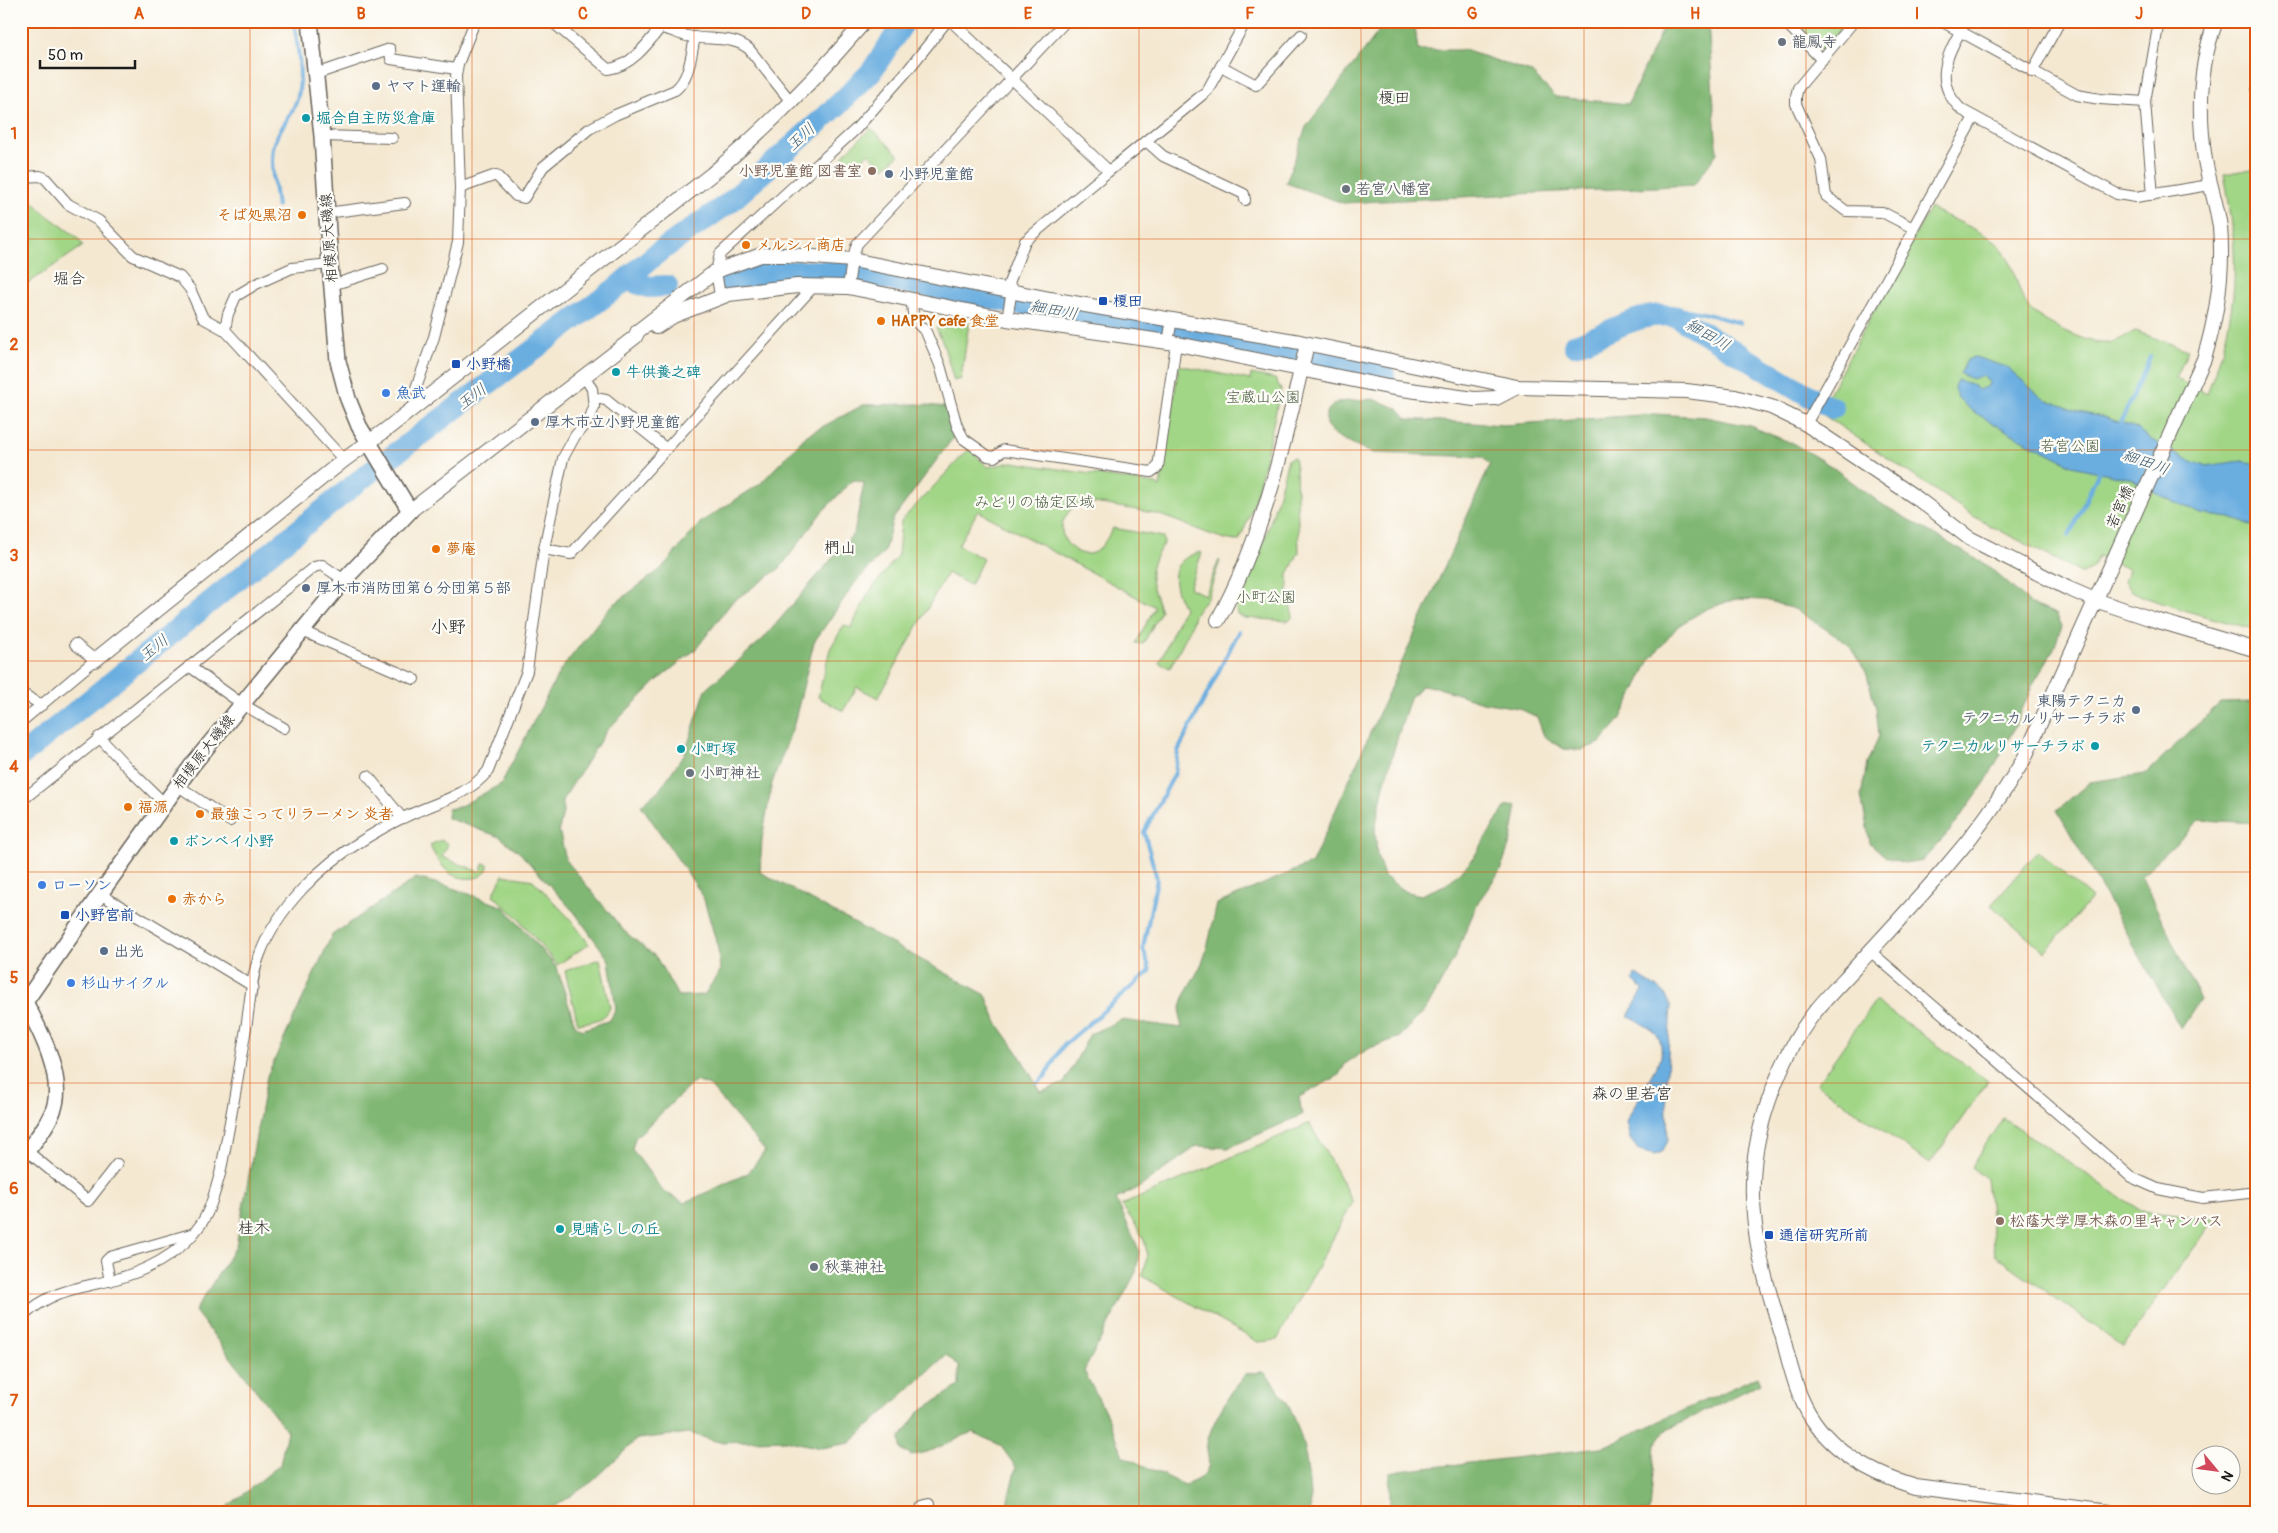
<svg xmlns="http://www.w3.org/2000/svg" width="2278" height="1533" viewBox="0 0 2278 1533" font-family="Pangolin,'Klee One',sans-serif">
<rect width="100%" height="100%" fill="#fdfcf7"/>
<filter id="ink" filterUnits="userSpaceOnUse"><feTurbulence type="fractalNoise" baseFrequency=".02" numOctaves="2"/><feDisplacementMap in="SourceGraphic" scale="10" xChannelSelector="R" yChannelSelector="G"/><feConvolveMatrix kernelMatrix="1 2 1 2 8 2 1 2 1" color-interpolation-filters="sRGB"/></filter>
<filter id="wash" filterUnits="userSpaceOnUse"><feTurbulence type="fractalNoise" baseFrequency=".0096" numOctaves="4" result="noise"/><feDisplacementMap in="SourceGraphic" scale="20" xChannelSelector="R" yChannelSelector="G"/><feGaussianBlur stdDeviation="1.12" result="paint"/><feColorMatrix in="noise" values="0 0 0 0 0 0 0 0 0 0 0 0 0 0 0 0 0 1.4 0 .05"/><feComposite in="paint" operator="in"/></filter>
<g filter="url(#wash)">
<rect width="100%" height="100%" fill="#f4e8d1"/>
<g fill="#a2d687" stroke="#5f7952">
<path d="M1789,21H1847L1822,52Z"/>
<path d="M871,128L899,155L884,168L868,153L855,167L842,156Z"/>
<path d="M2257,168V630L2190,612L2144,597L2132,591L2124,581L2129,569L2098,556L2093,567L2083,574L1978,519L1819,412L1930,208C1947,217 1980,230 1994,241C2016,258 2014,288 2029,308C2039,321 2091,346 2107,343C2117,342 2126,336 2135,331L2188,350L2176,379L2207,393C2240,312 2240,258 2224,174Z"/>
<path d="M21,189L44,213L77,237L83,246L21,288Z"/>
<path d="M950,320L969,323L961,379L954,381L943,343L936,328L950,325Z"/>
<path d="M1179,365L1250,380L1251,374L1275,379L1281,389C1269,438 1260,497 1239,541C1219,541 1181,521 1159,515C1142,510 1124,508 1107,505C1098,504 1086,500 1077,505C1070,508 1063,519 1062,526C1060,542 1079,560 1095,552C1104,546 1108,536 1113,528L1163,537L1164,544C1143,572 1151,582 1161,611L1143,644L1136,643L1155,607L978,511L958,545L983,559L970,585L947,573L878,698L857,687L843,711L818,697L830,649L844,625L851,628L868,594L898,555L901,521L969,449L988,467L1012,462L1156,484L1160,487Z"/>
<path d="M1294,457L1296,469L1299,552L1288,574V597L1293,616L1289,621L1244,618L1237,614L1236,609C1259,559 1275,513 1288,459Z"/>
<path d="M1200,552L1202,553L1189,588L1205,595L1219,560L1220,561L1208,596L1194,615L1190,629L1170,668L1159,663L1184,608C1171,584 1167,561 1200,552Z"/>
<path d="M441,840L448,844L442,857L480,872L484,863L488,865C487,882 462,880 451,874C444,870 432,853 430,845Z"/>
<path d="M2038,851L2092,898L2045,952L1991,905Z"/>
<path d="M503,875L533,880L571,920L589,944L557,965L518,918L493,895Z"/>
<path d="M600,959L610,1007C606,1021 591,1021 578,1024L565,971Z"/>
<path d="M1875,1001L1988,1081L1930,1164L1817,1084Z"/>
<path d="M2003,1118L2141,1211L2215,1219L2123,1346L1995,1255L1986,1179L1971,1167Z"/>
<path d="M1308,1124H1310L1353,1202L1277,1340L1258,1342L1142,1276C1155,1244 1139,1232 1122,1205Z"/>
</g>
<g fill="#81b774" stroke="#4e6a48" fill-rule="evenodd">
<path d="M1379,21H1414L1418,50H1464L1531,72L1556,97L1628,104L1666,21H1708L1717,153L1694,185L1343,203L1286,183L1306,127L1378,32Z"/>
<path d="M1373,399L1397,408L1407,419L1504,425L1654,414L1705,417L1750,426L1794,444L1831,466L1880,503L1988,566L2031,604L2056,614L2062,626L2053,651L2033,684L2012,733L1986,781L1950,831L1923,860L1904,863L1886,857L1870,843L1861,796L1867,763L1879,736L1876,708L1866,672L1848,644L1797,610L1766,600L1736,599L1706,609L1678,626L1650,660L1620,720L1600,743L1581,750L1564,749L1544,736L1537,717L1518,708L1482,702L1436,687L1421,686L1410,698L1397,739L1384,785L1375,829L1377,855L1384,876L1404,891L1421,895L1447,884L1472,860L1506,806L1517,805L1511,840L1500,871L1478,902L1453,961L1427,1008L1400,1037L1370,1048L1346,1063L1338,1076L1299,1097L1302,1115L1228,1148L1197,1146L1140,1187L1116,1199L1139,1250L1136,1272L1084,1371L1109,1419L1123,1456L1185,1485C1194,1481 1202,1479 1207,1470C1211,1463 1206,1452 1207,1444C1210,1424 1233,1387 1247,1373L1264,1372C1303,1414 1308,1457 1311,1512H1005L1016,1467L1000,1445L972,1432L933,1450L911,1456L901,1449L900,1439L920,1411L959,1386V1366L946,1355L850,1443L821,1448L785,1440L719,1442L689,1433L637,1439L593,1481L547,1512H227V1507L280,1465L287,1431L195,1311L236,1246L267,1076L332,935L416,878L450,887L504,907L557,968L575,1025L582,1030L610,1020L616,1009L609,960L575,913L520,853L500,837L447,818L448,809L459,807L501,784L560,671L609,608L661,569L701,522L760,484L807,435L863,405L918,404L945,407L961,427L893,519L884,552L855,583L814,642L794,724L772,783L762,839L760,872L986,995L997,1023L1017,1051L1041,1092L1064,1083L1090,1034L1121,1020L1182,1028C1174,997 1197,981 1205,955C1210,938 1213,921 1217,904L1312,863L1490,465L1482,457L1372,453L1336,436L1326,425V412L1337,402ZM853,480L864,483L854,533L763,639L706,689L685,753L660,789L641,805L703,896L718,948L720,971L704,995L678,996L656,957L624,931L566,860L559,830L563,812L562,801L607,730L659,679L696,649L732,602L780,568L821,513ZM695,1081L710,1086L765,1151L748,1173L684,1203L662,1190L632,1149L635,1138Z"/>
<path d="M2254,702L2257,705V823L2201,820L2141,876L2200,1000L2181,1029L2057,810L2090,782L2145,774L2220,703Z"/>
<path d="M1758,1376L1761,1383L1665,1431L1655,1444L1650,1512H1390V1472L1601,1448Z"/>
</g>
<g fill="#6baee0" stroke="#44657e">
<path d="M1975,357L2007,367L2042,398L2079,412L2107,418L2136,428L2150,439L2187,459L2205,466L2242,461L2253,463L2257,466V527L2230,518L2201,514L2162,496L2132,479L2076,467L2021,439L1972,411L1958,398L1954,387L1957,380L1971,384L1978,390L1988,386L1989,382L1982,376L1972,379L1960,374L1967,360Z"/>
<path d="M1635,974L1664,992L1671,1006L1666,1089L1668,1141L1662,1152L1654,1155L1639,1151L1630,1139L1626,1122L1661,1057C1664,1030 1648,1028 1628,1016L1643,990L1633,980Z"/>
</g>
<g fill="none" stroke-linecap="round" stroke-linejoin="round">
<g stroke="#6baee0" stroke-width="4">
<path d="M277,206C275,189 269,160 274,144C279,126 296,113 299,91C302,68 297,44 294,21"/>
<path d="M1658,313C1682,303 1715,317 1740,323"/>
<path d="M2119,427L2150,357"/>
<path d="M2069,536L2101,467"/>
<path d="M1038,1083L1046,1075L1062,1047L1150,971L1143,948L1157,879L1144,832L1175,773L1178,751L1239,631"/>
</g>
<g stroke="#6baee0" stroke-width="22">
<path d="M627,280L649,287L667,286"/>
<path d="M722,280L780,272L820,271L858,274L1292,354L1384,375"/>
<path d="M1574,345C1608,335 1641,308 1677,317L1811,397L1833,408"/>
<path d="M21,756L360,480L616,288L656,254L730,202L839,104L871,72L905,21"/>
</g>
</g>
</g>
<g filter="url(#ink)">
<g fill="none" stroke-linecap="round" stroke-linejoin="round">
<defs>
<g id="street">
<path d="M551,21L608,69C630,67 647,45 660,28C670,29 678,34 687,36C708,41 732,35 749,49L792,103"/>
<path d="M951,21L1109,171L1025,241L1009,283L1012,290L1007,319"/>
<path d="M1784,21L1822,60"/>
<path d="M1854,21L1798,88L1796,96V104L1821,159L1826,196L1846,211L1882,212L1913,228"/>
<path d="M1941,21L2077,95L2100,99L2145,102"/>
<path d="M1966,21C1949,52 1930,80 1962,110L2117,194L2136,197L2210,185"/>
<path d="M1221,66L1256,85L1301,35"/>
<path d="M2032,72L2060,21"/>
<path d="M316,74L390,49L391,59L456,69"/>
<path d="M2257,90V98"/>
<path d="M322,136L392,138"/>
<path d="M1146,141L1163,156L1244,194L1245,200"/>
<path d="M1109,171L1207,91L1246,21"/>
<path d="M21,177L40,176L45,178L68,204L99,221L133,256L180,277L190,289L203,318L225,330"/>
<path d="M460,188L496,175L516,196L524,198L543,167L589,129L615,115L675,90C690,78 691,55 695,37"/>
<path d="M2153,195L2145,102L2159,21"/>
<path d="M326,213L405,203"/>
<path d="M330,264L292,268L256,284L236,296L228,314L225,330L344,460"/>
<path d="M332,285L383,269"/>
<path d="M848,287L852,260L857,244L1066,21"/>
<path d="M720,296L716,271L720,254L856,129L908,70L947,21"/>
<path d="M911,298L914,320L926,332L940,365L957,426L964,439L988,456L994,457L1004,450L1151,472L1158,467L1176,344"/>
<path d="M1168,342L1172,319"/>
<path d="M595,398L606,400L665,448"/>
<path d="M421,401L416,388L434,337L458,242L460,188L456,76L458,64L475,21"/>
<path d="M1806,424L1912,234L1913,228L1974,117"/>
<path d="M544,549L571,554L814,286"/>
<path d="M302,631L414,679"/>
<path d="M189,666L242,704L284,728"/>
<path d="M21,693L42,705"/>
<path d="M21,722L95,660L75,644"/>
<path d="M99,737L128,768L164,803"/>
<path d="M368,776L402,818"/>
<path d="M177,785L230,821"/>
<path d="M21,801L314,567L322,565L344,580"/>
<path d="M100,894L253,986"/>
<path d="M1870,951L2131,1177L2158,1189L2203,1198L2257,1192"/>
<path d="M27,1151L88,1201L117,1164"/>
<path d="M110,1281L106,1261L110,1257L191,1234"/>
<path d="M21,1318C49,1292 72,1289 108,1281C143,1273 180,1255 201,1224C211,1209 215,1191 220,1174C230,1126 238,1077 246,1028C250,1004 251,977 260,954C278,907 321,865 363,840C376,832 389,824 403,818C432,803 467,797 488,771L527,671L544,549L563,458L575,436L590,418L594,407L592,389L584,376"/>
<path d="M920,1512L922,1506L929,1504"/>
</g>
<g id="secondary">
<path d="M656,327L673,316L729,294L797,286L848,287L1007,319L1168,342L1388,387L1474,399L1496,398L1517,387"/>
<path d="M410,511L635,337L638,331L716,271L761,255H788L852,260L1050,299L1300,342L1517,387L1686,391L1735,397L1771,407L1806,424L1918,499L1969,538L2067,588L2095,600L2152,619L2257,650"/>
<path d="M1218,620C1265,535 1285,438 1307,344"/>
<path d="M95,660L344,460L383,432L712,174C768,127 818,76 865,21"/>
<path d="M2109,1512L1916,1487C1868,1473 1822,1447 1801,1398C1793,1379 1788,1358 1783,1338C1767,1287 1751,1236 1753,1182C1754,1127 1781,1056 1814,1013C1826,998 1840,984 1853,970C1884,936 1916,902 1946,867C1975,834 2001,798 2024,759L2204,359C2217,316 2224,273 2220,227C2217,205 2209,183 2205,160C2198,114 2199,65 2216,21"/>
</g>
<path id="primary" d="M21,1158C33,1144 46,1128 53,1111C66,1079 40,1030 25,1002L100,894L193,764L344,580L410,511L359,426L348,399L338,361L330,264L322,136L310,21"/>
</defs>
<use href="#street" stroke="#68635b" stroke-width="12"/>
<use href="#secondary" stroke="#68635b" stroke-width="16"/>
<use href="#primary" stroke="#68635b" stroke-width="18"/>
<use href="#street" stroke="#fff" stroke-width="10"/>
<use href="#secondary" stroke="#fff" stroke-width="14"/>
<use href="#primary" stroke="#fff" stroke-width="15"/>
</g>
</g>
<path fill="none" stroke="#de560d" stroke-width="1" stroke-opacity="0.55" d="M250,21V1512M472,21V1512M694,21V1512M917,21V1512M1139,21V1512M1361,21V1512M1584,21V1512M1806,21V1512M2028,21V1512M21,239H2257M21,450H2257M21,661H2257M21,872H2257M21,1083H2257M21,1294H2257"/>
<g fill="#6b7280" stroke="#fdfcf7" stroke-width="2">
<circle cx="1782" cy="42" r="5"/>
<circle cx="1346" cy="189" r="5"/>
<circle cx="690" cy="773" r="5"/>
<circle cx="814" cy="1267" r="5"/>
</g>
<g fill="#5c6f8a" stroke="#fdfcf7" stroke-width="2">
<circle cx="376" cy="86" r="5"/>
<circle cx="889" cy="174" r="5"/>
<circle cx="535" cy="422" r="5"/>
<circle cx="306" cy="588" r="5"/>
<circle cx="2136" cy="710" r="5"/>
<circle cx="104" cy="951" r="5"/>
</g>
<g fill="#0f9aa8" stroke="#fdfcf7" stroke-width="2">
<circle cx="306" cy="118" r="5"/>
<circle cx="616" cy="372" r="5"/>
<circle cx="2095" cy="746" r="5"/>
<circle cx="681" cy="749" r="5"/>
<circle cx="174" cy="841" r="5"/>
<circle cx="560" cy="1229" r="5"/>
</g>
<g fill="#8d6e63" stroke="#fdfcf7" stroke-width="2">
<circle cx="872" cy="171" r="5"/>
<circle cx="2000" cy="1221" r="5"/>
</g>
<g fill="#e8710a" stroke="#fdfcf7" stroke-width="2">
<circle cx="302" cy="215" r="5"/>
<circle cx="746" cy="245" r="5"/>
<circle cx="881" cy="321" r="5"/>
<circle cx="436" cy="549" r="5"/>
<circle cx="128" cy="807" r="5"/>
<circle cx="200" cy="814" r="5"/>
<circle cx="172" cy="899" r="5"/>
</g>
<g fill="#1a4fb4" stroke="#fdfcf7" stroke-width="2">
<rect x="1098" y="296" width="10" height="10" rx="2.5"/>
<rect x="451" y="359" width="10" height="10" rx="2.5"/>
<rect x="60" y="910" width="10" height="10" rx="2.5"/>
<rect x="1764" y="1230" width="10" height="10" rx="2.5"/>
</g>
<g fill="#3f7fe0" stroke="#fdfcf7" stroke-width="2">
<circle cx="386" cy="393" r="5"/>
<circle cx="42" cy="885" r="5"/>
<circle cx="71" cy="983" r="5"/>
</g>
<g text-anchor="middle" dominant-baseline="central" stroke-width="4.5" stroke-linejoin="round" paint-order="stroke">
<g font-size="15" font-weight="bold" fill="#5b616d" stroke="#fdfcf7" text-anchor="start">
<text x="1792" y="42">龍鳳寺</text>
<text x="1356" y="189">若宮八幡宮</text>
<text x="700" y="773">小町神社</text>
<text x="824" y="1267">秋葉神社</text>
</g>
<g font-size="15" font-weight="bold" fill="#4e5e75" stroke="#fdfcf7" text-anchor="start">
<text x="386" y="86">ヤマト運輸</text>
<text x="899" y="174">小野児童館</text>
<text x="545" y="422">厚木市立小野児童館</text>
<text x="316" y="588">厚木市消防団第６分団第５部</text>
<text x="2126" y="701" text-anchor="end">東陽テクニカ<tspan x="2126" dy="17">テクニカルリサーチラボ</tspan></text>
<text x="114" y="951">出光</text>
</g>
<g font-size="15" font-weight="bold" fill="#0d838f" stroke="#fdfcf7" text-anchor="start">
<text x="316" y="118">堀合自主防災倉庫</text>
<text x="626" y="372">牛供養之碑</text>
<text x="2085" y="746" text-anchor="end">テクニカルリサーチラボ</text>
<text x="691" y="749">小町塚</text>
<text x="184" y="841">ボンベイ小野</text>
<text x="570" y="1229">見晴らしの丘</text>
</g>
<g font-size="15" font-weight="bold" fill="#785e54" stroke="#fdfcf7" text-anchor="end">
<text x="862" y="171">小野児童館 図書室</text>
<text x="2010" y="1221" text-anchor="start">松蔭大学 厚木森の里キャンパス</text>
</g>
<g font-size="15" font-weight="bold" fill="#c56008" stroke="#fdfcf7" text-anchor="start">
<text x="292" y="215" text-anchor="end">そば処黒沼</text>
<text x="756" y="245">メルシィ商店</text>
<text x="891" y="321">HAPPY cafe 食堂</text>
<text x="446" y="549">夢庵</text>
<text x="138" y="807">福源</text>
<text x="210" y="814">最強こってりラーメン 炎者</text>
<text x="182" y="899">赤から</text>
</g>
<g font-size="15" fill="#1c1c1c" stroke="#fdfcf7">
<text transform="translate(329 238) rotate(-94)">相模原大磯線</text>
<text transform="translate(2120 507) rotate(-66)">若宮橋</text>
<text transform="translate(204 752) rotate(-52)">相模原大磯線</text>
</g>
<g font-size="15" font-weight="bold" fill="#164399" stroke="#fdfcf7" text-anchor="start">
<text x="1113" y="301">榎田</text>
<text x="466" y="364">小野橋</text>
<text x="75" y="915">小野宮前</text>
<text x="1779" y="1235">通信研究所前</text>
</g>
<g font-size="15" font-weight="bold" fill="#366cbe" stroke="#fdfcf7" text-anchor="start">
<text x="396" y="393">魚武</text>
<text x="52" y="885">ローソン</text>
<text x="81" y="983">杉山サイクル</text>
</g>
<g font-size="15" fill="#4b5d41" stroke="#fdfcf7">
<text x="1263" y="397">宝蔵山公園</text>
<text x="2070" y="446">若宮公園</text>
<text x="1034" y="502">みどりの協定区域</text>
<text x="1266" y="597">小町公園</text>
</g>
<g font-size="16" fill="#1c1c1c" stroke="#fdfcf7">
<text x="1394" y="98">榎田</text>
<text x="69" y="279">堀合</text>
<text x="840" y="548">椚山</text>
<text x="1632" y="1094">森の里若宮</text>
<text x="254" y="1228">桂木</text>
</g>
<g font-size="16" font-style="italic" fill="#405e74" stroke="#fdfcf7">
<text transform="translate(801 137) rotate(-42)">玉川</text>
<text transform="translate(1054 310) rotate(11)">細田川</text>
<text transform="translate(1708 335) rotate(30)">細田川</text>
<text transform="translate(472 397) rotate(-37)">玉川</text>
<text transform="translate(2146 462) rotate(20)">細田川</text>
<text transform="translate(154 648) rotate(-39)">玉川</text>
</g>
<g font-size="18" fill="#1c1c1c" stroke="#fdfcf7">
<text x="448" y="627">小野</text>
</g>
</g>
<rect width="2278" height="1533" fill="none" stroke="#fdfcf7" stroke-width="55"/>
<g transform="translate(2216 1470) rotate(119)"><circle r="24" fill="#fdfcf7" stroke="#a3a29f"/>
<path d="M0-4L9 19L0 12L-9 19Z" fill="#d1495b"/>
<text y="-8" font-size="14" font-weight="bold" text-anchor="middle" fill="#1c1c1c">N</text>
</g>
<path d="M40 60v8h95v-8" fill="none" stroke="#1c1c1c" stroke-width="2.5"/>
<text x="48" y="60" font-size="15" fill="#1c1c1c" stroke="#fdfcf7" stroke-width="4" paint-order="stroke">50 m</text>
<rect x="28" y="28" width="2222" height="1478" fill="none" stroke="#de560d" stroke-width="2"/>
<g font-size="16" text-anchor="middle" font-weight="bold" fill="#de560d">
<text x="139" y="19">A</text>
<text x="361" y="19">B</text>
<text x="583" y="19">C</text>
<text x="806" y="19">D</text>
<text x="1028" y="19">E</text>
<text x="1250" y="19">F</text>
<text x="1472" y="19">G</text>
<text x="1695" y="19">H</text>
<text x="1917" y="19">I</text>
<text x="2139" y="19">J</text>
<text x="14" y="139">1</text>
<text x="14" y="350">2</text>
<text x="14" y="561">3</text>
<text x="14" y="772">4</text>
<text x="14" y="983">5</text>
<text x="14" y="1194">6</text>
<text x="14" y="1406">7</text>
</g>
</svg>
